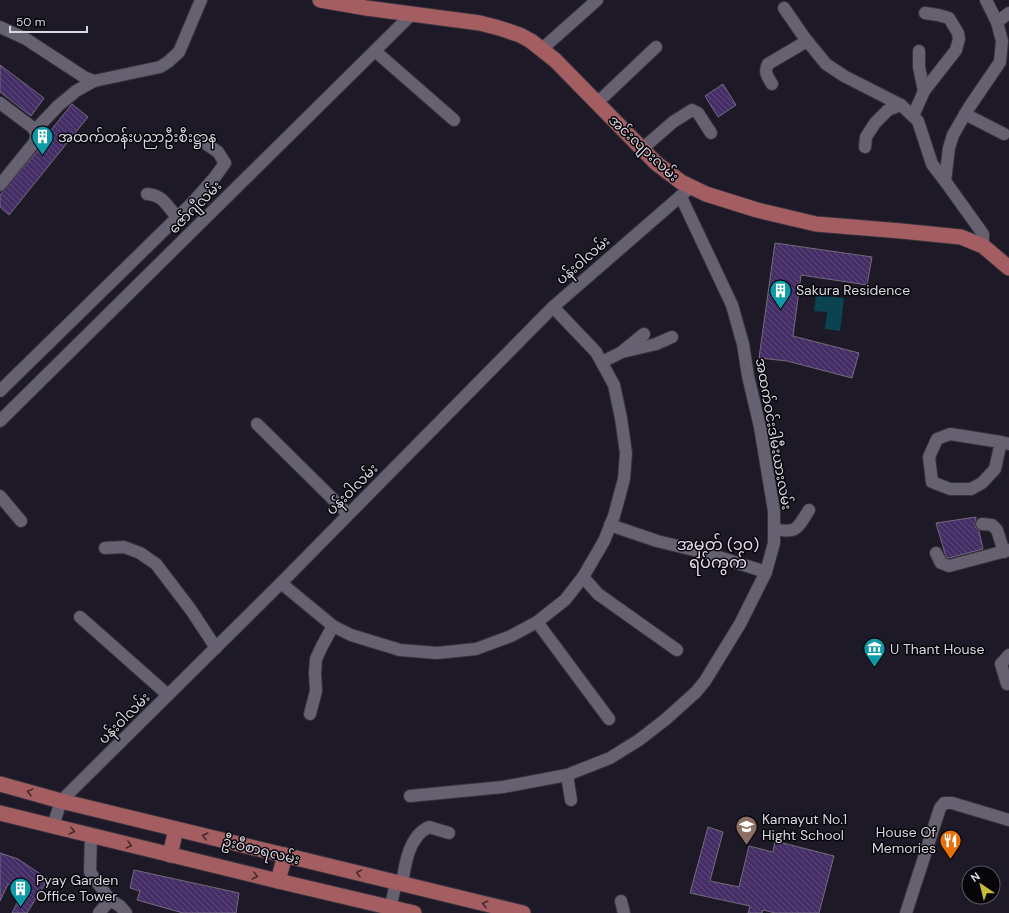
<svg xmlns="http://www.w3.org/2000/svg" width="1009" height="913" viewBox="0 0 1009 913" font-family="'DM Sans','Noto Sans Myanmar',sans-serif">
<defs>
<pattern id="building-back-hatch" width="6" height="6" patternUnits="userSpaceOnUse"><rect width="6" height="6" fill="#452e66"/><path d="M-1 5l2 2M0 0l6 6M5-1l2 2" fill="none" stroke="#5f4c7c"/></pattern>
</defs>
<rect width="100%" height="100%" fill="#1d1926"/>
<path fill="#0c4350" d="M816,295L844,298L840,331L825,329L827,312L814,311Z"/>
<g fill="url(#building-back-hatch)" stroke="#726c7d">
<path d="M0,65L44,98L31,116L0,92Z"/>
<path d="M723,84L736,105L718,117L705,96Z"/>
<path d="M72,104L88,117L9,215L0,207V195L40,148L43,140Z"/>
<path d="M775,243L872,257L867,285L801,275L793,336L859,353L852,378L787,361L759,358Z"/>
<path d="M976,517L975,527L979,531L983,549L949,558L946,557L936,523Z"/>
<path d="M708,827L723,832L710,881L739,887L749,846L773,852L775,841L834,856L819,913H775L763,910L762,913H748L750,906L690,893Z"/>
<path d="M0,853L18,859L48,879L27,913H12L22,893L8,884L0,901Z"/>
<path d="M134,870L239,893L236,913H183L137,900L140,891L130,888Z"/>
</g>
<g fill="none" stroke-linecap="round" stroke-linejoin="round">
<defs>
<g id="minor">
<path d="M784,8L804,37L826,64L844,76L901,105L918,121L932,164L945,181"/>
<path d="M997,22L1009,13"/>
<path d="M0,27L26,39L84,77L94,81L160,67L168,62L179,52L201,0"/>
<path d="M542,49L597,0"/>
<path d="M375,51L454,120"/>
<path d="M919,51V67L924,91"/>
<path d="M772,84C767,76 764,72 768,64L807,41"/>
<path d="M0,103L32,127C37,133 37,136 34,143L0,185"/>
<path d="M597,103L656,47"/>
<path d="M965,114L1004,134"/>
<path d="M913,116L924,91L956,50L959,39L958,33L949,18L938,15L925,13"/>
<path d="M36,132L39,126L58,106L76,91L94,81"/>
<path d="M865,147L866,137L875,123L888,110L901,105"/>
<path d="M642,149L673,122L692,110L698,113L711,133"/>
<path d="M147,194C163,195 167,206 177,217"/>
<path d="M983,246V234L945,181L949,148L953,135L968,109L1000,62L1002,41L997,22L986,0"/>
<path d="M623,351L644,334"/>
<path d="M602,362L622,352L656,344L672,337"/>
<path d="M0,391L194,201L215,177L225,163L218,152L199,139"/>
<path d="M0,421L412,14"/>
<path d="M257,424L348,514"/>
<path d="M1001,442L995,469L982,483L971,489H950L932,482L929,457L937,439L950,434L1001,442L1009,444"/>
<path d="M0,496L21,521"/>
<path d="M982,524L992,525L997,530L1004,552"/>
<path d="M610,525L657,541L706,553L766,572"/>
<path d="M774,529C798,534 797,528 809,510"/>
<path d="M105,548L124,547L140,553L156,564L191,610L216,648"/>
<path d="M936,553L941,563L949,566L1009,550"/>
<path d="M583,577L598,594L677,650"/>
<path d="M281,583L333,626L351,635L400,650L437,653L476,649L511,636L537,622L565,600L583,577L604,541L614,516L624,479L626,453L621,418L614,385L596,352L553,307"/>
<path d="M80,617L168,695"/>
<path d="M537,622L609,719"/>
<path d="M1007,684L1001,664L1009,655"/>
<path d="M310,714L316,691L315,673L316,659L322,646L333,626"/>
<path d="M567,775L571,800"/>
<path d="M410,796L503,787L567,775L610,758L639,740L666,719L696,692L705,681L740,624L766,572L774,543V511L760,427L748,376L743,344L732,305L681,197"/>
<path d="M53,826L61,801L281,583L553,307L691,187"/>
<path d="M91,835L90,872L110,900"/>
<path d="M402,884C405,864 409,836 429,827L449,833"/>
<path d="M621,901L624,913"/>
<path d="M99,913L110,900L120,906L126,913"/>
<path d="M389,913L396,883"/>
<path d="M906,913L940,808L944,803H952L1009,820"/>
</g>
<g id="major">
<path d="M320,0L366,8L480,23L499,28L520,35L531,41L555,60L656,163L681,182L706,194L757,210L816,224L901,231L961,237L983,246L1009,268"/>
<path d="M0,784L61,801L523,913"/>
<path d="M0,813L278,881L414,913"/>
<path d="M170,855L176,829"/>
<path d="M278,881L285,855"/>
</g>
</defs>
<use href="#minor" stroke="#36323d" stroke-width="14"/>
<use href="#major" stroke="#36323d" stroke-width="17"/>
<use href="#minor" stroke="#666171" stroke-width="12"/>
<use href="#major" stroke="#a45e61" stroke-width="15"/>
</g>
<defs><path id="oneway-chevron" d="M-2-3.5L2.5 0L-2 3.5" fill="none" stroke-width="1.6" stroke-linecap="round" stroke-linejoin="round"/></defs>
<g stroke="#46292d">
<use href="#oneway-chevron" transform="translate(30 792) rotate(-165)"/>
<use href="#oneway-chevron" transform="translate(72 831) rotate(14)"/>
<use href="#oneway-chevron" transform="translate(205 836) rotate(-166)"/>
<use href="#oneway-chevron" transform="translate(129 845) rotate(14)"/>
<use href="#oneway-chevron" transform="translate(359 873) rotate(-166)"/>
<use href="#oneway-chevron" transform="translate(255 876) rotate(14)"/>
<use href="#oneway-chevron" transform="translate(485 904) rotate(-166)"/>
</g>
<defs>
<symbol id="building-pin" viewBox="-11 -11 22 30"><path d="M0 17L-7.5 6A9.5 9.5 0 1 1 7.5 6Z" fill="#0f9aa8" stroke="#07050a"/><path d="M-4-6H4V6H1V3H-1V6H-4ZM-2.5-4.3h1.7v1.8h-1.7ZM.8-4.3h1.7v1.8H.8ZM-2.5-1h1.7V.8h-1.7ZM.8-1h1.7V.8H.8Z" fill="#fff"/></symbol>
<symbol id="museum-pin" viewBox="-11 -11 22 30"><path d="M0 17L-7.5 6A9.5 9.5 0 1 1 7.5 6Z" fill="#0f9aa8" stroke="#07050a"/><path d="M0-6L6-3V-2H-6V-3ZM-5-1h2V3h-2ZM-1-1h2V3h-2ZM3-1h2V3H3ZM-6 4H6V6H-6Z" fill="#fff"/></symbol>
<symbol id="school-pin" viewBox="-11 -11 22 30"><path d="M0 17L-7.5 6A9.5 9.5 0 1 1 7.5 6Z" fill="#8d6e63" stroke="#07050a"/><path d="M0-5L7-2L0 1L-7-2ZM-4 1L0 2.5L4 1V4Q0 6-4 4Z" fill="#fff"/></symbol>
<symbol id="restaurant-pin" viewBox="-11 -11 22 30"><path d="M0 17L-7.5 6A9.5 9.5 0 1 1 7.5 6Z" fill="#e8710a" stroke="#07050a"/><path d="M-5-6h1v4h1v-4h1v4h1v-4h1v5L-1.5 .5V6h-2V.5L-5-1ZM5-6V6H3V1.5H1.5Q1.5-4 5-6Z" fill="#fff"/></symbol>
</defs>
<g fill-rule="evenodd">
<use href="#building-pin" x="30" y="124" width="25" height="34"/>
<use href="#building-pin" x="768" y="278" width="25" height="34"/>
<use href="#museum-pin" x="862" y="636" width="25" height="34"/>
<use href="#school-pin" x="734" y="814" width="25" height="34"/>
<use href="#restaurant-pin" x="938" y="828" width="25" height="34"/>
<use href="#building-pin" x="8" y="876" width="25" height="34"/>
</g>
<g text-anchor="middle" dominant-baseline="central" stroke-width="3" stroke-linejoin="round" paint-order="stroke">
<g font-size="14" fill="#d9d7e0" stroke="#07050a" text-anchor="start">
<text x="58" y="137">အထက်တန်းပညာဦးစီးဋ္ဌာန</text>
<text x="796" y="290">Sakura Residence</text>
<text x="890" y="649">U Thant House</text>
<text x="762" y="819">Kamayut No.1<tspan x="762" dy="16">Hight School</tspan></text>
<text x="936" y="832" text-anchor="end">House Of<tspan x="936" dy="16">Memories</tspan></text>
<text x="36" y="880">Pyay Garden<tspan x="36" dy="16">Office Tower</tspan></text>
</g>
<g font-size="14" fill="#d9d7e0" stroke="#07050a">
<text transform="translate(644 148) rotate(43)">အင်းလျားလမ်း</text>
<text transform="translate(195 207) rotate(-45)">ဇော်ဂျီလမ်း</text>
<text transform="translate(583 260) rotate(-41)">ပန်းဝါလမ်း</text>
<text transform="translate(774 434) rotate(80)">အထက်ဝင်းဒါမီးယားလမ်း</text>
<text transform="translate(352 489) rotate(-45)">ပန်းဝါလမ်း</text>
<text transform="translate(124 718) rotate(-45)">ပန်းဝါလမ်း</text>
<text transform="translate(261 850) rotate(14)">ဦးဝီစာရလမ်း</text>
</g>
<g font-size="16" fill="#e2dcee" stroke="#07050a">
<text x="718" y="544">အမှတ် (၁၀)<tspan x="718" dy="18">ရပ်ကွက်</tspan></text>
</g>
</g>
<g transform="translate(981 885) rotate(325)"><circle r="19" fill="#07050a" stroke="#5b5960"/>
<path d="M0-3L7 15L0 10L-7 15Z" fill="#c6bc3c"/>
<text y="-6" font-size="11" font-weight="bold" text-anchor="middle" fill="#d9d7e0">N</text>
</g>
<path d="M10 26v6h77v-6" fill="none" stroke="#d9d7e0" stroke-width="2"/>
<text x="16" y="26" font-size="12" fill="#d9d7e0" stroke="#07050a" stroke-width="3" paint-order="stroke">50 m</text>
</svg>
